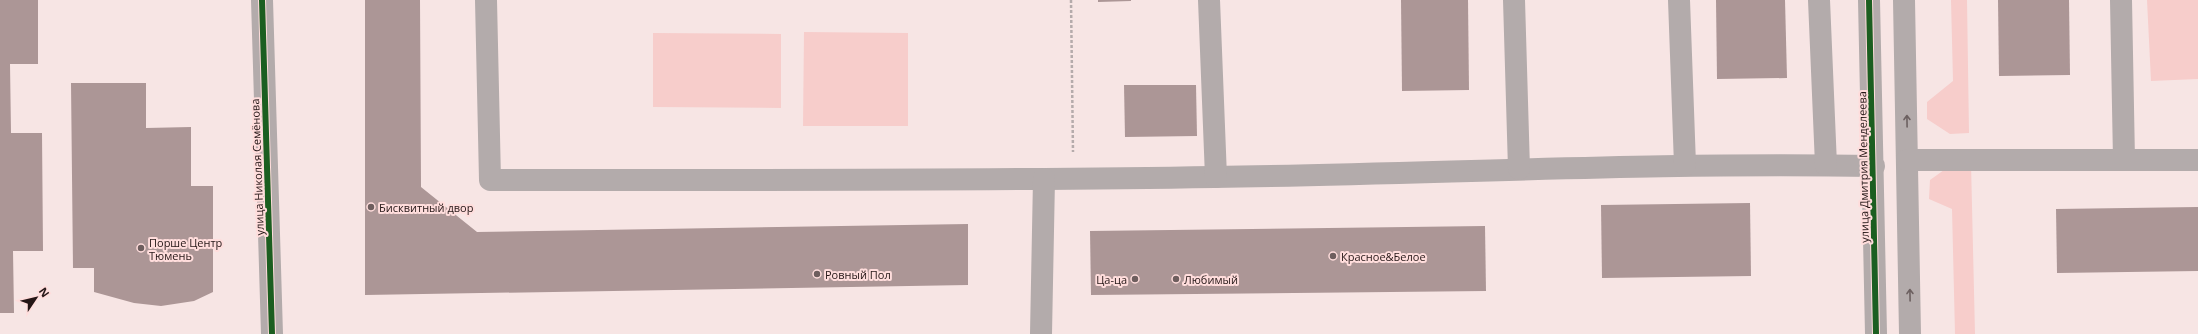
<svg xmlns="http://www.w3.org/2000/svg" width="2198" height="334" viewBox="0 0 2198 334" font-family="'Open Sans',sans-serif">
<rect width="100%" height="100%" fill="#f7e5e4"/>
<g fill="#f7cdcb">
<path d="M1951,0H1967L1969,133L1950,134L1927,119V102L1953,81Z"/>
<path d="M2147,0H2198V79L2151,81Z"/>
<path d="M804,32L908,33V126H803Z"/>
<path d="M653,33L781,34V108L653,107Z"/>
<path d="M1971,163L1975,334H1955L1952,209L1929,199L1930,180L1951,165Z"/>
</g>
<g fill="#ac9696">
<path d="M0,0H38V64H10L11,133H42L43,251H13L14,313H0Z"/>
<path d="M365,0H420L421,187L477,232L968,224V285L365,295Z"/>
<path d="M1098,0H1131V1L1098,2Z"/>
<path d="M1401,0H1468L1469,90L1402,91Z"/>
<path d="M1716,0H1785L1787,78L1717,79Z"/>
<path d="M1998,0H2069L2070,75L1999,76Z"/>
<path d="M71,83H146V128L191,127V186H213V292L194,301L161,306L134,303L94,292V268H73Z"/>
<path d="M1124,85H1196L1197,136L1125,137Z"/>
<path d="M1750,203L1751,276L1602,278L1601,205Z"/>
<path d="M2198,207V271L2057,273L2056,209Z"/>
<path d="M1485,226L1486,291L1091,295L1090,231Z"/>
</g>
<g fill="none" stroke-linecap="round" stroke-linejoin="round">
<path stroke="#b5abab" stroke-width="2.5" stroke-dasharray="3 2" stroke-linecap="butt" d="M1071,0L1073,152"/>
<g stroke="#b3abab" stroke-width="22">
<path d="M262,0L272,334"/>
<path d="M486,0L490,180C731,180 973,181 1214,177C1434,174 1654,162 1874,166"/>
<path d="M1209,0L1216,177"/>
<path d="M1514,0L1519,169"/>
<path d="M1679,0L1685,165"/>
<path d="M1819,0L1826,165"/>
<path d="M1869,0L1876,334"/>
<path d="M1904,0L1910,334"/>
<path d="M2121,0L2124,160"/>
<path d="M1907,160H2198"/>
<path d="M1041,334L1044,179"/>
</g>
<defs>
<g id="cycleway">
<path d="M262,0L272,334"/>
<path d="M1869,0L1876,334"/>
</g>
</defs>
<use href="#cycleway" stroke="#ffdddc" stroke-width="8"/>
<use href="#cycleway" stroke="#1b5e20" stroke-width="6"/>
</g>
<defs><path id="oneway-shaft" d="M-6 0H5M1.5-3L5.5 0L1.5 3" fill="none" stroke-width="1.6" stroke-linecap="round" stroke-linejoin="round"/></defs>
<g stroke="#6c6060">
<use href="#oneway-shaft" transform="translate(1907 121) rotate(-91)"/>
<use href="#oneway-shaft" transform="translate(1910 295) rotate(-91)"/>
</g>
<g fill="#6e5e5e" stroke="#ffdddc" stroke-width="1.5">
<circle cx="371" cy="207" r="4"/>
<circle cx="141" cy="248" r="4"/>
<circle cx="1333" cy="256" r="4"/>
<circle cx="817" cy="274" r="4"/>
<circle cx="1135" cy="279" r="4"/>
<circle cx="1176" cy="279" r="4"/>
</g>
<g text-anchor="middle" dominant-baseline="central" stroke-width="4" stroke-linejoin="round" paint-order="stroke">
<g font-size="11" fill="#241616" stroke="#ffdddc">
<text transform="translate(257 167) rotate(-92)">улица Николая Семёнова</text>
<text transform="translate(1863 167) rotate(-91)">улица Дмитрия Менделеева</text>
</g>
<g font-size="11" fill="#241616" stroke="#ffdddc" text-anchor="start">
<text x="379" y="207">Бисквитный двор</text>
<text x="149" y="242">Порше Центр<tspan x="149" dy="13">Тюмень</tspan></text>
<text x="1341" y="256">Красное&amp;Белое</text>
<text x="825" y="274">Ровный Пол</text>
<text x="1127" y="279" text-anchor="end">Ца-ца</text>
<text x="1184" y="279">Любимый</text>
</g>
</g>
<g transform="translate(36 298) rotate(55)" stroke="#ffdddc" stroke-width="3" paint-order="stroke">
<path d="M0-3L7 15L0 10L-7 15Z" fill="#241616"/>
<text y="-6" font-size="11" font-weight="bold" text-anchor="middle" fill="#241616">N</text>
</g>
</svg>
